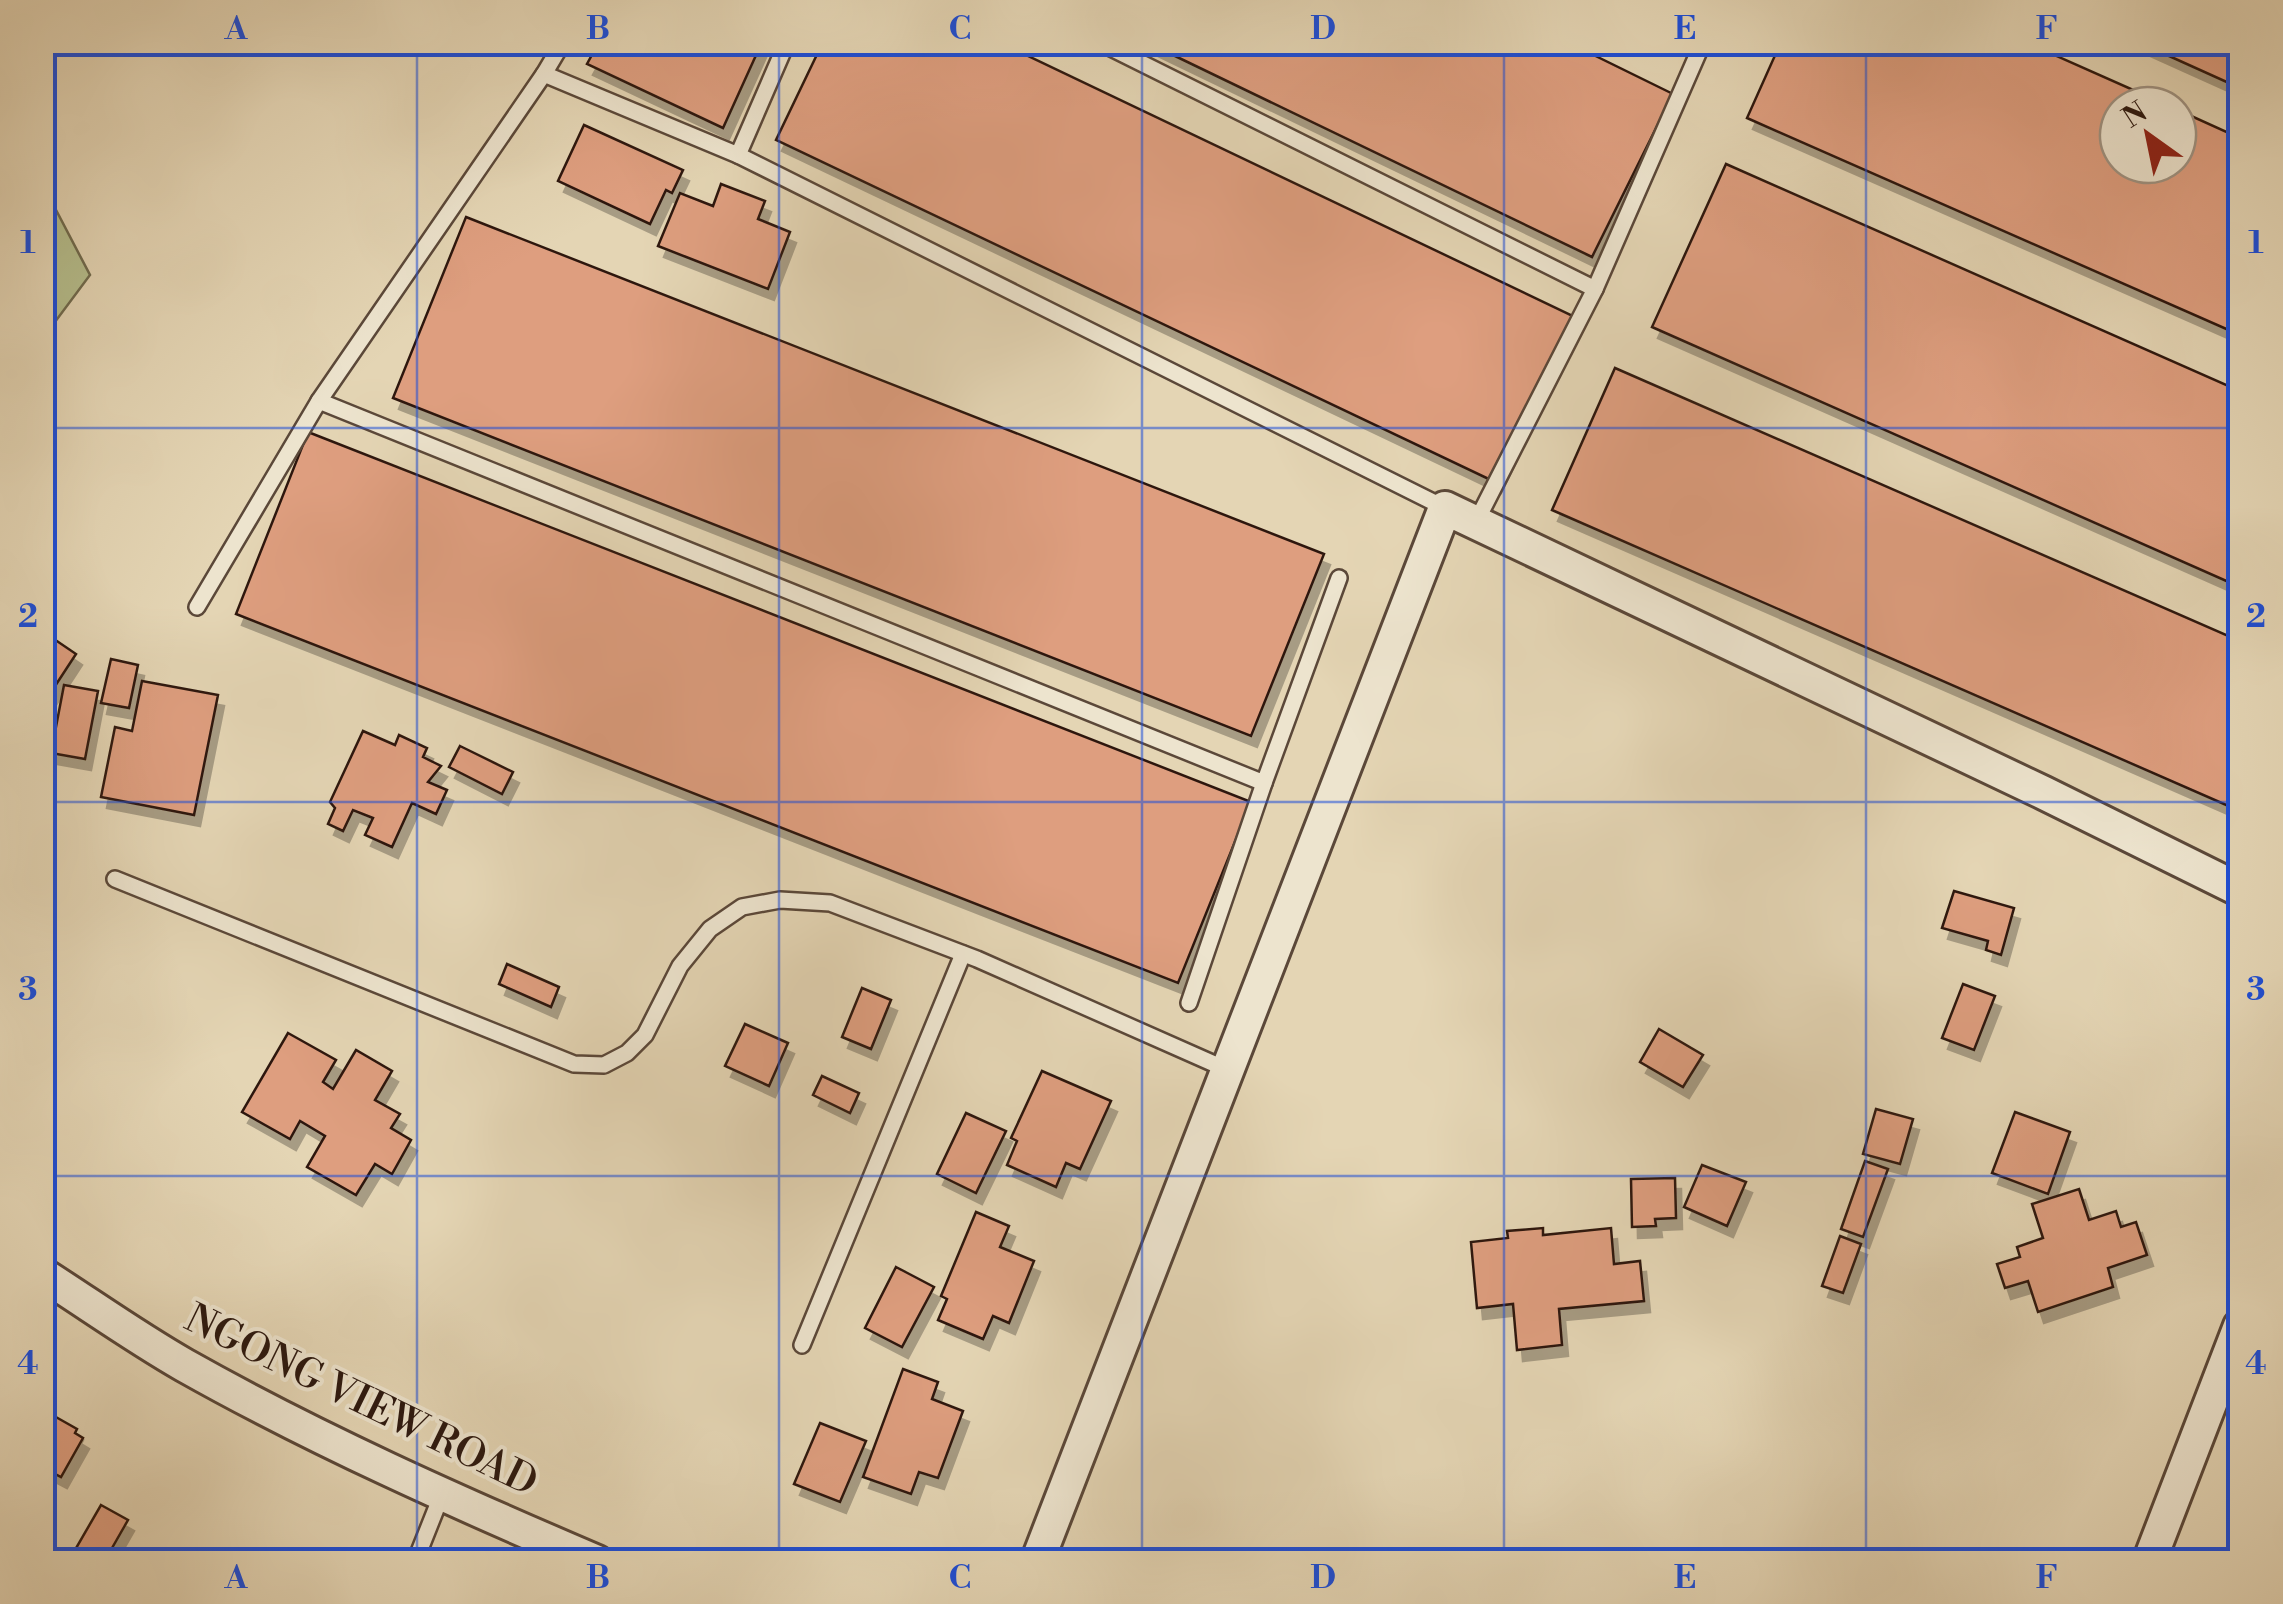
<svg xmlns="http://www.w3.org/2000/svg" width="2283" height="1604" viewBox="0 0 2283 1604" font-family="'Libre Bodoni',serif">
<defs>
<filter id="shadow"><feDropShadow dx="6" dy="11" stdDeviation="0" flood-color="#0004"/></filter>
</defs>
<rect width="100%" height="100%" fill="#e4d5b4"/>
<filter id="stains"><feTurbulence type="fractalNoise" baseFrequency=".002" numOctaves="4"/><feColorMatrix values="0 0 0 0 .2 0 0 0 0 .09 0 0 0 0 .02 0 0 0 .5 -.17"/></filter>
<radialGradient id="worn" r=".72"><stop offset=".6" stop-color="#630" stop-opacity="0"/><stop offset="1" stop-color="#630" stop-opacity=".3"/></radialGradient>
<path fill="#b5bd8c" stroke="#716b4e" stroke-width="2.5" d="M43,185L90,275L43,338Z"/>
<g fill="#de9e7f" stroke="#2d1910" stroke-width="2.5" filter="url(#shadow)">
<path d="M599,42H762L723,128L587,64Z"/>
<path d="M823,42H999L1575,317L1495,482L776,140Z"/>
<path d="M1146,42H1567L1673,94L1592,257Z"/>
<path d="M1781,42H2025L2167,105H2118V165H2178V110L2240,138V335L1747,118Z"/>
<path d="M2138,42H2240V88Z"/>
<path d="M584,125L683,170L672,193L666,190L650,224L558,181Z"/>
<path d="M1726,164L2240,391V587L1652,327Z"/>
<path d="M721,184L765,201L758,219L790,232L768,289L658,246L680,193L713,206Z"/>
<path d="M466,217L1324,554L1251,736L393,398Z"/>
<path d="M1615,368L2240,641V811L1552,510Z"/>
<path d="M308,432L1251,802L1178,983L236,614Z"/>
<path d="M51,637L76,654L42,706V649Z"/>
<path d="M111,659L138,665L129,708L101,703Z"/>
<path d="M142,681L218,695L194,815L101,797L115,727L132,731Z"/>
<path d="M64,685L98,691L85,759L51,753Z"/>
<path d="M363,731L395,745L399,735L427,748L423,757L441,766L428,782L447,790L436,814L412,803L392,847L365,835L373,818L353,810L343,831L328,824L335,808L330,802Z"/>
<path d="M460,746L513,772L502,794L449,767Z"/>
<path d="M1954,891L2014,908L2001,955L1986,950L1988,941L1942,928Z"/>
<path d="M507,964L559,987L551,1007L499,984Z"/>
<path d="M1963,984L1995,996L1974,1050L1942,1038Z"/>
<path d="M862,988L891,1000L871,1049L842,1037Z"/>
<path d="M745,1024L788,1043L769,1086L725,1066Z"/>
<path d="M1659,1029L1703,1055L1683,1087L1640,1062Z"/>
<path d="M288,1033L336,1060L323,1082L333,1089L356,1050L392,1071L375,1100L400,1114L391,1128L411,1140L392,1174L375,1164L356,1195L307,1167L325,1136L300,1121L290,1139L242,1112Z"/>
<path d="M1042,1071L1111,1101L1080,1169L1066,1163L1056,1187L1007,1165L1017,1141L1011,1138Z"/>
<path d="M822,1076L859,1093L850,1113L813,1095Z"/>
<path d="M1876,1109L1913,1119L1900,1164L1863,1154Z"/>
<path d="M2015,1112L2070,1132L2048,1194L1992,1173Z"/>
<path d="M966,1113L1006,1131L976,1193L937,1174Z"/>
<path d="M1865,1161L1888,1169L1863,1237L1841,1229Z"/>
<path d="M1702,1165L1746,1182L1727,1226L1684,1207Z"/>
<path d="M1675,1178L1676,1218L1655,1219L1656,1226L1632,1227L1631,1179Z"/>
<path d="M2079,1189L2089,1220L2116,1211L2121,1227L2136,1222L2147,1255L2108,1268L2113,1287L2038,1312L2028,1281L2005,1288L1997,1264L2020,1257L2017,1247L2043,1238L2032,1204Z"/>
<path d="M976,1212L1009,1226L1000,1247L1034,1261L1009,1323L993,1316L983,1339L938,1320L947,1299L941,1296Z"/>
<path d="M1543,1228V1235L1611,1228L1614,1264L1640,1261L1644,1301L1559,1309L1562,1345L1517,1350L1513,1304L1477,1308L1471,1242L1508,1238L1507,1231Z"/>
<path d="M1840,1236L1861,1244L1843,1293L1822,1286Z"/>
<path d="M896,1267L934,1287L902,1347L865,1328Z"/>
<path d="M903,1369L938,1382L932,1399L963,1411L938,1478L919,1472L911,1494L863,1477Z"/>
<path d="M47,1412L77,1429L75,1433L83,1438L61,1477L42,1467V1415Z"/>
<path d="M820,1423L866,1441L840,1502L794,1484Z"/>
<path d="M101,1505L128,1520L104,1562H68Z"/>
</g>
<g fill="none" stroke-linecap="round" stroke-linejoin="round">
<defs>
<g id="service">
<path d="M563,42L544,74L738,155L1445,508"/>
<path d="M1099,42L1595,289"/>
<path d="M1677,42L1698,52"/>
<path d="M738,155L787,42"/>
<path d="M319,401L1264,783L1339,578"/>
<path d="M1476,522L1595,289L1703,42"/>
<path d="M197,607L319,401L544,74"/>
<path d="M115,879L574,1064L604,1065L627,1053L645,1035L680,966L710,929L742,907L780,900L830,903L977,959L1228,1070"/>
<path d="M1189,1003L1264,783"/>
<path d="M802,1345L963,954"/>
<path d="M415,1562L442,1494"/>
</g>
<g id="minor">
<path d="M42,1274C89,1304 135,1337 184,1365C317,1440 457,1502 597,1562"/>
<path d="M1037,1562L1445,508L2044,793L2240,890"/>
<path d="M2149,1562L2240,1326"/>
</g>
</defs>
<use href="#service" stroke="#5b4839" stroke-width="20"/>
<use href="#minor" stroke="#5b4839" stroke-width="38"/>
<use href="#service" stroke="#ede4ce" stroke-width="15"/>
<use href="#minor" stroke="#ede4ce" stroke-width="32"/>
</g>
<path fill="none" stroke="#1d4ed8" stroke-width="2.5" stroke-opacity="0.55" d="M417,42V1562M779,42V1562M1142,42V1562M1504,42V1562M1866,42V1562M42,428H2240M42,802H2240M42,1176H2240"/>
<g text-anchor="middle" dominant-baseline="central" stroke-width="8" stroke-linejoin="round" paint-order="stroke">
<g font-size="40" fill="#2d1910" stroke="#ede4ce">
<text transform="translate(361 1401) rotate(26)">NGONG VIEW ROAD</text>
</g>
</g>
<rect width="2283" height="1604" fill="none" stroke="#e4d5b4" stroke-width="110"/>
<g transform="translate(2148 135) rotate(327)"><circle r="48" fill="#ede4ce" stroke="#a09382" stroke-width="2.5"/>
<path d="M0-8L18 38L0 25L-18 38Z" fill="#8f2418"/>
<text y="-15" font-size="28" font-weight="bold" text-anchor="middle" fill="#2d1910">N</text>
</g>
<rect x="55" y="55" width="2173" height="1494" fill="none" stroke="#1d4ed8" stroke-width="4"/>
<g font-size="32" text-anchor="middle" font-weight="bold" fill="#1d4ed8">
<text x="236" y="39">A</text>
<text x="598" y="39">B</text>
<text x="960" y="39">C</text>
<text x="1323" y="39">D</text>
<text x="1685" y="39">E</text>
<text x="2047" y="39">F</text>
<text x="28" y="253">1</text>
<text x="2256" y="253">1</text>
<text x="28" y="627">2</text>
<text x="2256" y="627">2</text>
<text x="28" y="1000">3</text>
<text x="2256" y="1000">3</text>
<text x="28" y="1374">4</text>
<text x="2256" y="1374">4</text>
<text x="236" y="1588">A</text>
<text x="598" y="1588">B</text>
<text x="960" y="1588">C</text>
<text x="1323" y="1588">D</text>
<text x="1685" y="1588">E</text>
<text x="2047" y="1588">F</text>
</g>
<rect width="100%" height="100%" filter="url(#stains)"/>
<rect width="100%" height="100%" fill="url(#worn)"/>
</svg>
